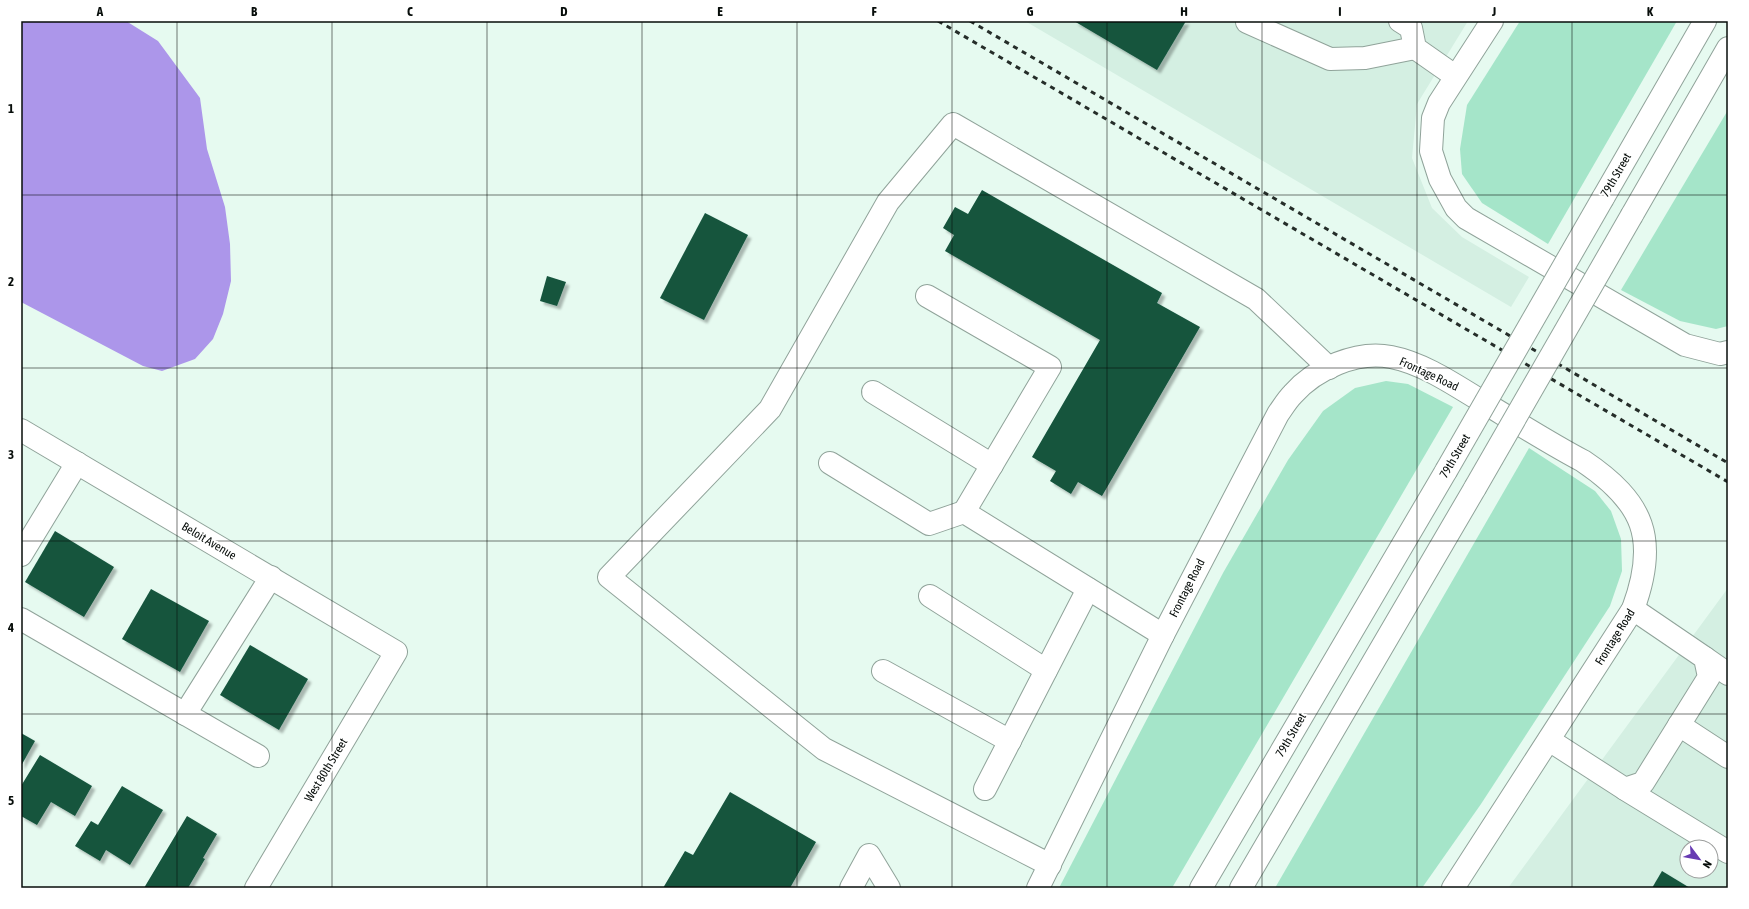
<svg xmlns="http://www.w3.org/2000/svg" width="1749" height="909" viewBox="0 0 1749 909" font-family="'Asap Condensed',sans-serif">
<defs>
<filter id="shadow"><feDropShadow dx="3.5" dy="3.5" stdDeviation="1" flood-color="#0004"/></filter>
</defs>
<rect width="100%" height="100%" fill="#e6faf0"/>
<g fill="#d4efe2" fill-rule="evenodd">
<path d="M1025,21H1468L1417,104L1412,158L1432,208L1462,237L1529,277L1511,307Z"/>
<path d="M1728,588V888H1508ZM1687,847H1711V871H1687Z"/>
</g>
<g fill="#a5e5c9">
<path d="M1520,21H1677L1548,244L1482,203L1462,174L1460,149L1467,105Z"/>
<path d="M1728,110V326L1716,329L1680,321L1621,290Z"/>
<path d="M1386,381L1408,384L1453,407L1172,888H1059L1223,573L1288,460L1323,411L1355,388Z"/>
<path d="M1529,448L1595,491L1611,511L1621,539L1622,571L1610,606L1481,804L1422,888H1275Z"/>
</g>
<path fill="#ac96ea" d="M21,21H126L158,41L200,98L207,149L225,207L230,244L231,281L223,314L213,339L195,359L162,371L143,366L21,302Z"/>
<g fill="#15543e" filter="url(#shadow)">
<path d="M1074,21H1186L1157,70Z"/>
<path d="M982,190L1162,293L1157,303L1200,327L1102,496L1078,482L1071,494L1050,481L1056,471L1032,457L1100,340L945,251L954,235L943,228L955,207L968,214Z"/>
<path d="M705,213L748,235L704,320L660,298Z"/>
<path d="M547,276L566,282L557,306L540,301Z"/>
<path d="M55,531L114,567L84,617L25,582Z"/>
<path d="M151,589L209,621L180,672L122,639Z"/>
<path d="M250,645L308,679L279,730L220,695Z"/>
<path d="M21,733L35,741L21,766Z"/>
<path d="M40,755L92,786L75,816L51,802L37,825L21,816V786Z"/>
<path d="M122,786L163,810L130,865L106,850L100,861L75,846L91,821L98,825Z"/>
<path d="M730,792L816,842L790,888H663L685,851L693,855Z"/>
<path d="M187,816L217,834L203,858L205,859L188,888H144Z"/>
<path d="M1662,871L1690,888H1652Z"/>
</g>
<g fill="none" stroke-linecap="round" stroke-linejoin="round">
<defs>
<g id="minor">
<path d="M1400,21L1411,28L1415,48L1455,76"/>
<path d="M1492,21L1439,103L1433,118L1431,151L1440,179L1456,208L1466,218L1685,345L1720,354L1728,352"/>
<path d="M1247,22L1330,59L1365,58L1415,48"/>
<path d="M927,296L1050,367L964,512L1163,635"/>
<path d="M873,392L992,465"/>
<path d="M21,430L396,652L256,888"/>
<path d="M830,463L929,524L964,512"/>
<path d="M21,555L77,463"/>
<path d="M930,596L1046,670"/>
<path d="M21,619L258,756"/>
<path d="M1705,658L1728,674"/>
<path d="M883,671L1010,741"/>
<path d="M185,714L271,577"/>
<path d="M1679,725L1728,757"/>
<path d="M1549,740L1625,789L1643,783L1709,677L1705,658L1633,609"/>
<path d="M985,789L1088,589"/>
<path d="M1625,789L1728,852"/>
<path d="M1050,865L824,749L609,577L770,409L888,202L953,124L1256,299L1329,368"/>
<path d="M851,888L869,855L889,888"/>
<path d="M1038,888L1163,635L1278,414C1283,407 1287,400 1293,394C1315,369 1357,350 1391,357C1422,363 1452,383 1478,399C1513,420 1547,442 1583,461C1644,502 1659,539 1633,609L1453,888"/>
</g>
<g id="major">
<path d="M1603,198L1705,21"/>
<path d="M1632,215L1728,48"/>
<path d="M1201,888L1446,471"/>
<path d="M1241,888L1475,488"/>
</g>
</defs>
<use href="#minor" stroke="#90a39a" stroke-width="24"/>
<use href="#major" stroke="#90a39a" stroke-width="24"/>
<use href="#minor" stroke="#fff" stroke-width="22"/>
<use href="#major" stroke="#fff" stroke-width="22"/>
<g stroke="#252d29" stroke-width="3" stroke-dasharray="5 5" stroke-linecap="butt">
<path d="M938,21L1728,482"/>
<path d="M970,21L1728,463"/>
</g>
<defs>
<g id="major-bridge">
<path d="M1446,471L1603,198"/>
<path d="M1475,488L1632,215"/>
</g>
</defs>
<use href="#major-bridge" stroke="#90a39a" stroke-width="24" stroke-linecap="butt"/>
<use href="#major-bridge" stroke="#fff" stroke-width="22"/>
</g>
<path fill="none" stroke="#070d0a" stroke-width="1" stroke-opacity="0.55" d="M177,21V888M332,21V888M487,21V888M642,21V888M797,21V888M952,21V888M1107,21V888M1262,21V888M1417,21V888M1572,21V888M21,195H1728M21,368H1728M21,541H1728M21,714H1728"/>
<g text-anchor="middle" dominant-baseline="central" stroke-width="4" stroke-linejoin="round" paint-order="stroke">
<g font-size="12" fill="#070d0a" stroke="#fff">
<text transform="translate(1616 175) rotate(-60)">79th Street</text>
<text transform="translate(1429 374) rotate(25)">Frontage Road</text>
<text transform="translate(1455 456) rotate(-60)">79th Street</text>
<text transform="translate(209 541) rotate(31)">Beloit Avenue</text>
<text transform="translate(1187 588) rotate(-63)">Frontage Road</text>
<text transform="translate(1615 637) rotate(-58)">Frontage Road</text>
<text transform="translate(1291 735) rotate(-60)">79th Street</text>
<text transform="translate(326 770) rotate(-59)">West 80th Street</text>
</g>
</g>
<rect width="1749" height="909" fill="none" stroke="#ffffff" stroke-width="44"/>
<g transform="translate(1699 859) rotate(122)"><circle r="19" fill="#ffffff" stroke="#9c9e9d"/>
<path d="M0-3L7 15L0 10L-7 15Z" fill="#673bb3"/>
<text y="-6" font-size="11" font-weight="bold" text-anchor="middle" fill="#070d0a">N</text>
</g>
<rect x="22" y="22" width="1705" height="865" fill="none" stroke="#070d0a" stroke-width="1.5"/>
<g font-size="13" text-anchor="middle" font-weight="bold" fill="#070d0a">
<text x="100" y="16">A</text>
<text x="254" y="16">B</text>
<text x="410" y="16">C</text>
<text x="564" y="16">D</text>
<text x="720" y="16">E</text>
<text x="874" y="16">F</text>
<text x="1030" y="16">G</text>
<text x="1184" y="16">H</text>
<text x="1340" y="16">I</text>
<text x="1494" y="16">J</text>
<text x="1650" y="16">K</text>
<text x="11" y="113">1</text>
<text x="11" y="286">2</text>
<text x="11" y="459">3</text>
<text x="11" y="632">4</text>
<text x="11" y="805">5</text>
</g>
</svg>
